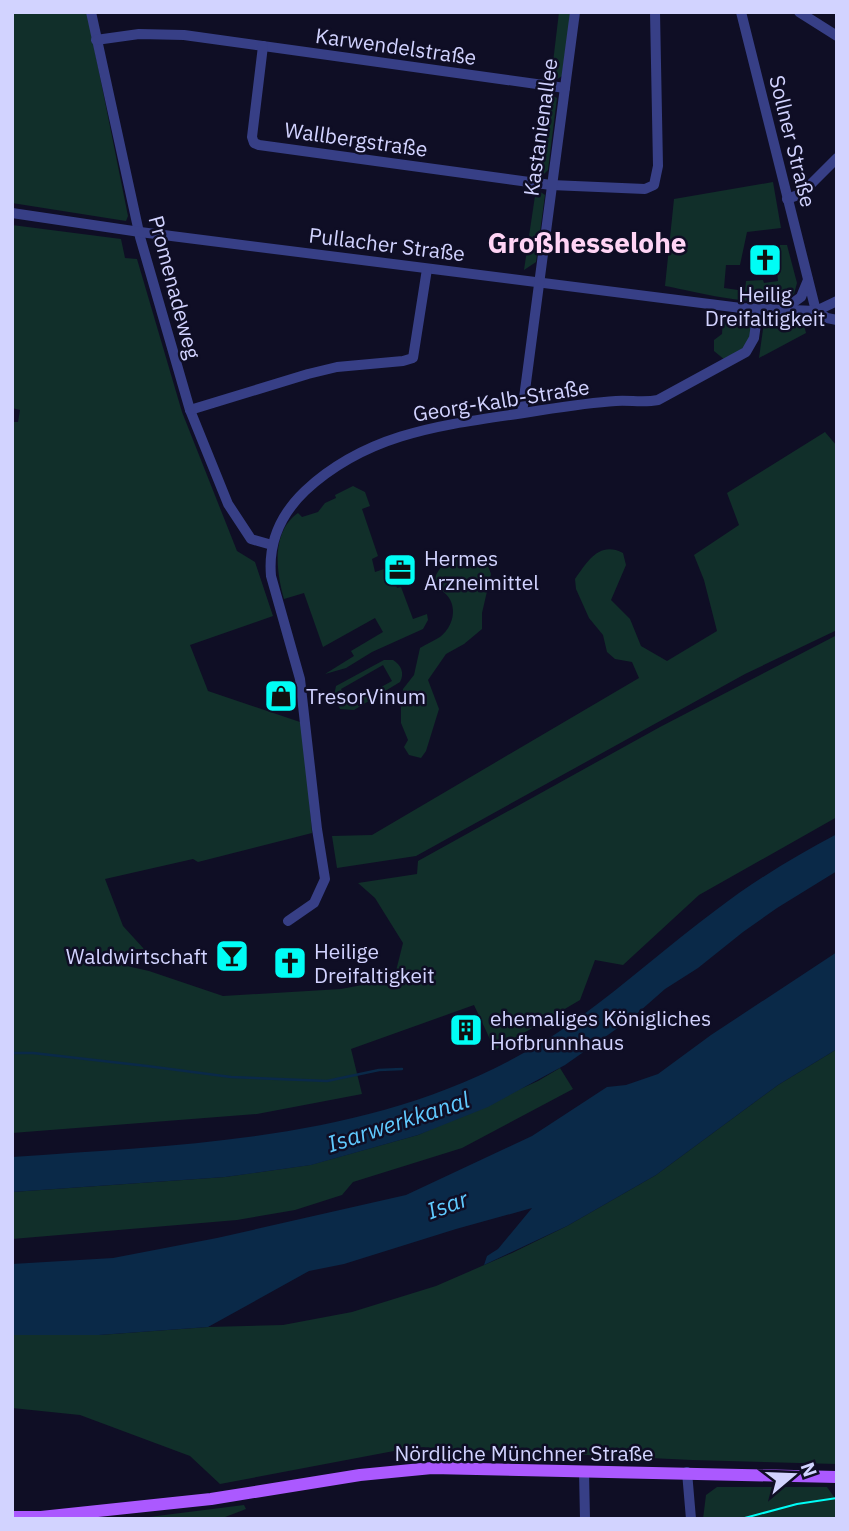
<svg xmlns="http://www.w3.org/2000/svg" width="849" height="1531" viewBox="0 0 849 1531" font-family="'IBM Plex Sans',sans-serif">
<rect width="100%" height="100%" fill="#0f0e25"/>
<g fill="#112f2a" fill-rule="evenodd">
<path d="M12,12H87L128,216L126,221L12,203Z"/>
<path d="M559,12H571L562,76L556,80L551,79Z"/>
<path d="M547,93L557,98L548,170L543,175L537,174Z"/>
<path d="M773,182L781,228L747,232L740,265H726L724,288L745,291L746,281L763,280L764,283L778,281L775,250H780V245H787L797,283L794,294C763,311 698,292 665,286L674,199Z"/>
<path d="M536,189L545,195L536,262L524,270Z"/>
<path d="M12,225L121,239L125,258L137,259L182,412L237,551L255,562L273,616L190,645L208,691L303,723L312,833L198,862L193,859L105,879L123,926L144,949H129L127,966L149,971L223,996L341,989L394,979L403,943L375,898L358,883L417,874L418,861L660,727L837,635V817L699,895L623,965L595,960L580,1000L495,1050L474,1005L351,1049L362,1094L257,1114L12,1133V422H18L20,410L12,408Z"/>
<path d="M723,316L754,321C749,346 747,348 725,360L714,351V340L722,334Z"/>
<path d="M764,322L804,325L806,333L759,358Z"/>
<path d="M825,432L837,446V630L745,674L416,856L337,868L332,836L372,835L639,678L632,662L615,659L607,652L603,635L589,618L576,589L575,579C588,561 599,541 623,553L626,565L611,600L630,619L641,646L667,661L717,631L704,580L694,555L739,525L727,493Z"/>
<path d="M353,486L365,492L370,506L362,509L378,556L372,559L375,572L390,567L397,588L401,587L413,619L427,614L428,620L423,629L372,652L346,668L325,674L354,656L351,651L383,632L375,618L323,647L304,593L284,599C276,571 271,532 298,513L302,517L318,512L325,503L336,498L335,495Z"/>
<path d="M472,554L487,563L491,574L482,613V629L464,644L446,654L428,680L439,709L426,751L421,758L409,755L404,747L408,740L401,723V702L403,689L414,675L420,648C426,644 434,641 440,637C458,623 458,596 436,588C430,567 454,557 472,554Z"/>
<path d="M384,660H393C401,665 405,673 400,682L354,710L340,709L334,696L336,686ZM383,665L392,681L349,705L341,689Z"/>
<path d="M837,1049V1464L692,1460L415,1447L220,1484L190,1456L80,1415L12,1408V1335H99L208,1327L283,1325L352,1312L436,1286L512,1253L567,1226L656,1175L778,1085Z"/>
<path d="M560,1068L573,1089L462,1148L353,1182L342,1195L295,1210L237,1220L12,1239V1192L225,1177L310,1165L418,1135L538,1081Z"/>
<path d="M717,1487H827L837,1501V1519H703L706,1495Z"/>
<path d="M244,1505L246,1509L220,1519H133Z"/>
</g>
<g fill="#0a2948">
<path d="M837,834V871L777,908L743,932L698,968L665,989L632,1018L565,1065L488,1107L418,1135L311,1165L225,1177L12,1192V1157C206,1143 399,1140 566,1027C618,991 665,948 716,910C754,881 795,856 837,834Z"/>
<path d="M837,952V1049L778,1085L656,1175L567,1226L484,1265L487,1256L498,1249L532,1208L456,1229L344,1264L309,1271L208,1327L99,1335H12V1264L113,1258L217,1238L406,1195L532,1136L607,1087L626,1085L658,1074L711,1035Z"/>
</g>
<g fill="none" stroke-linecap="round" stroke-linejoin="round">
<path stroke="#0a2948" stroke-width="2.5" d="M12,1053H33L147,1066L231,1077L327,1081L379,1070L402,1069"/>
<g stroke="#373f86" stroke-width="10">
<path d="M91,12L140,237L190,410L228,504L251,539L272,545"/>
<path d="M741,12L816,311"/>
<path d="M799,12L837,36"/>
<path d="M96,40L139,34L184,35L565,88"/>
<path d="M263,46L252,137L254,143L259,145L551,185L645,189L654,185L658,166L655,12"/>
<path d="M787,199L801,194L837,158"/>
<path d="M12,213L140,232L741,308L816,311L827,318L837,320"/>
<path d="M783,310L801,297L808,280"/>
<path d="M816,311L837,301"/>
<path d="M190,410L308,374L337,367L403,361L413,358L427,269"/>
<path d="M522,413L575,12"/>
<path d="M288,921L314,903L325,879L317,829L300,679L271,576C268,542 281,514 305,491C364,436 434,426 510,415C545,410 581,403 616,401C630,400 644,403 658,400L746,352L754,338L758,310"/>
<path d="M584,1471L585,1519"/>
<path d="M687,1472L691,1519"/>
</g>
<path stroke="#ab59ff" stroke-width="12" d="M12,1517H41L211,1499L360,1475L432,1468L837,1477"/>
<path stroke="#00fdf5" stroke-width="2" d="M741,1519L797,1504L837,1498"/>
</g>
<defs>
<symbol id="church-square" viewBox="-11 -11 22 22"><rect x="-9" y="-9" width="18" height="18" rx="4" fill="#00fdf5" stroke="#0f0e25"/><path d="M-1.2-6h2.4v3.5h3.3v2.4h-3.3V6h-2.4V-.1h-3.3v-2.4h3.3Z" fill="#111"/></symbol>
<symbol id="office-square" viewBox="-11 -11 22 22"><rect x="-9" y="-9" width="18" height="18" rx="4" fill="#00fdf5" stroke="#0f0e25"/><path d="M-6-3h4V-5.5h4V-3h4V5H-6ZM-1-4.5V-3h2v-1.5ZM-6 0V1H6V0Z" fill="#111"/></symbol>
<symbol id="shop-square" viewBox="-11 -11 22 22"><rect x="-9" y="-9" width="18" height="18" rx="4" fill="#00fdf5" stroke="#0f0e25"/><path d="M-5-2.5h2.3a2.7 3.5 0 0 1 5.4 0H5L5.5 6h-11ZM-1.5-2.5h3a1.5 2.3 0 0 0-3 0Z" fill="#111"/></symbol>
<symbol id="bar-square" viewBox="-11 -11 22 22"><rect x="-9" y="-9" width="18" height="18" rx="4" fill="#00fdf5" stroke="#0f0e25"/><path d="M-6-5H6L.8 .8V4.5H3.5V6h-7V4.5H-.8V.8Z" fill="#111"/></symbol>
<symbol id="building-square" viewBox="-11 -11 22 22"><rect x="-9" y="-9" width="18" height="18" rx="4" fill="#00fdf5" stroke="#0f0e25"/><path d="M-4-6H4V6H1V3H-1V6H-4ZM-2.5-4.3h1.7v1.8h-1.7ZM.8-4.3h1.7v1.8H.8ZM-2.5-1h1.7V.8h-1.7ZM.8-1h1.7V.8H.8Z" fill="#111"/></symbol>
</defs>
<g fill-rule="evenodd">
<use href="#church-square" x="746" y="241" width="38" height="38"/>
<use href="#office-square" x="381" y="551" width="38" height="38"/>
<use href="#shop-square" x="262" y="677" width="38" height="38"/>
<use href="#bar-square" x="213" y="937" width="38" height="38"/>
<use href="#church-square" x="271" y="944" width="38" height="38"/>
<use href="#building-square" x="447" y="1011" width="38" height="38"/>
</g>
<g text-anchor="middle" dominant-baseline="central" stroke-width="5" stroke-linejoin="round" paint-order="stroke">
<g font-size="21" fill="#d2d3ff" stroke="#0f0e25">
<text transform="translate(396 46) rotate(8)">Karwendelstraße</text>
<text transform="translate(540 127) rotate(-82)">Kastanienallee</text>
<text transform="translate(356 139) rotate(8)">Wallbergstraße</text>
<text transform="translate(793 141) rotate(76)">Sollner Straße</text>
<text transform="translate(387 244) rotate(7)">Pullacher Straße</text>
<text transform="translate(175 287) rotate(75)">Promenadeweg</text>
<text transform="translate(501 400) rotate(-9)">Georg-Kalb-Straße</text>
<text x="524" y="1453">Nördliche Münchner Straße</text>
</g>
<g font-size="21" fill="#d2d3ff" stroke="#0f0e25" text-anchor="start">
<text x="765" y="294" text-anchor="middle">Heilig<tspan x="765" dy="24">Dreifaltigkeit</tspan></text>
<text x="424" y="558">Hermes<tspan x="424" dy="24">Arzneimittel</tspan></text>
<text x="306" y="696">TresorVinum</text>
<text x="314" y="951">Heilige<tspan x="314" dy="24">Dreifaltigkeit</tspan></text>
<text x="208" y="956" text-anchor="end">Waldwirtschaft</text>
<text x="490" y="1018">ehemaliges Königliches<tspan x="490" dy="24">Hofbrunnhaus</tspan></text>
</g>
<g font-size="23" font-style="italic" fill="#60caff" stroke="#0f0e25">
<text transform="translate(398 1121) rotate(-18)">Isarwerkkanal</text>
<text transform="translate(447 1204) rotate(-20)">Isar</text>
</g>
<g font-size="28" font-weight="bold" fill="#ffd4f5" stroke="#0f0e25">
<text x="587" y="242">Großhesselohe</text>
</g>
</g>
<rect width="849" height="1531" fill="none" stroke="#d2d3ff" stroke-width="28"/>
<g transform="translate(793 1475) rotate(71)" stroke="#0f0e25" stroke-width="5" paint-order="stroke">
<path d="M0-5L12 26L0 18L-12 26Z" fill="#d2d3ff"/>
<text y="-10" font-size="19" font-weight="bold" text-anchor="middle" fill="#d2d3ff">N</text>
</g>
</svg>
